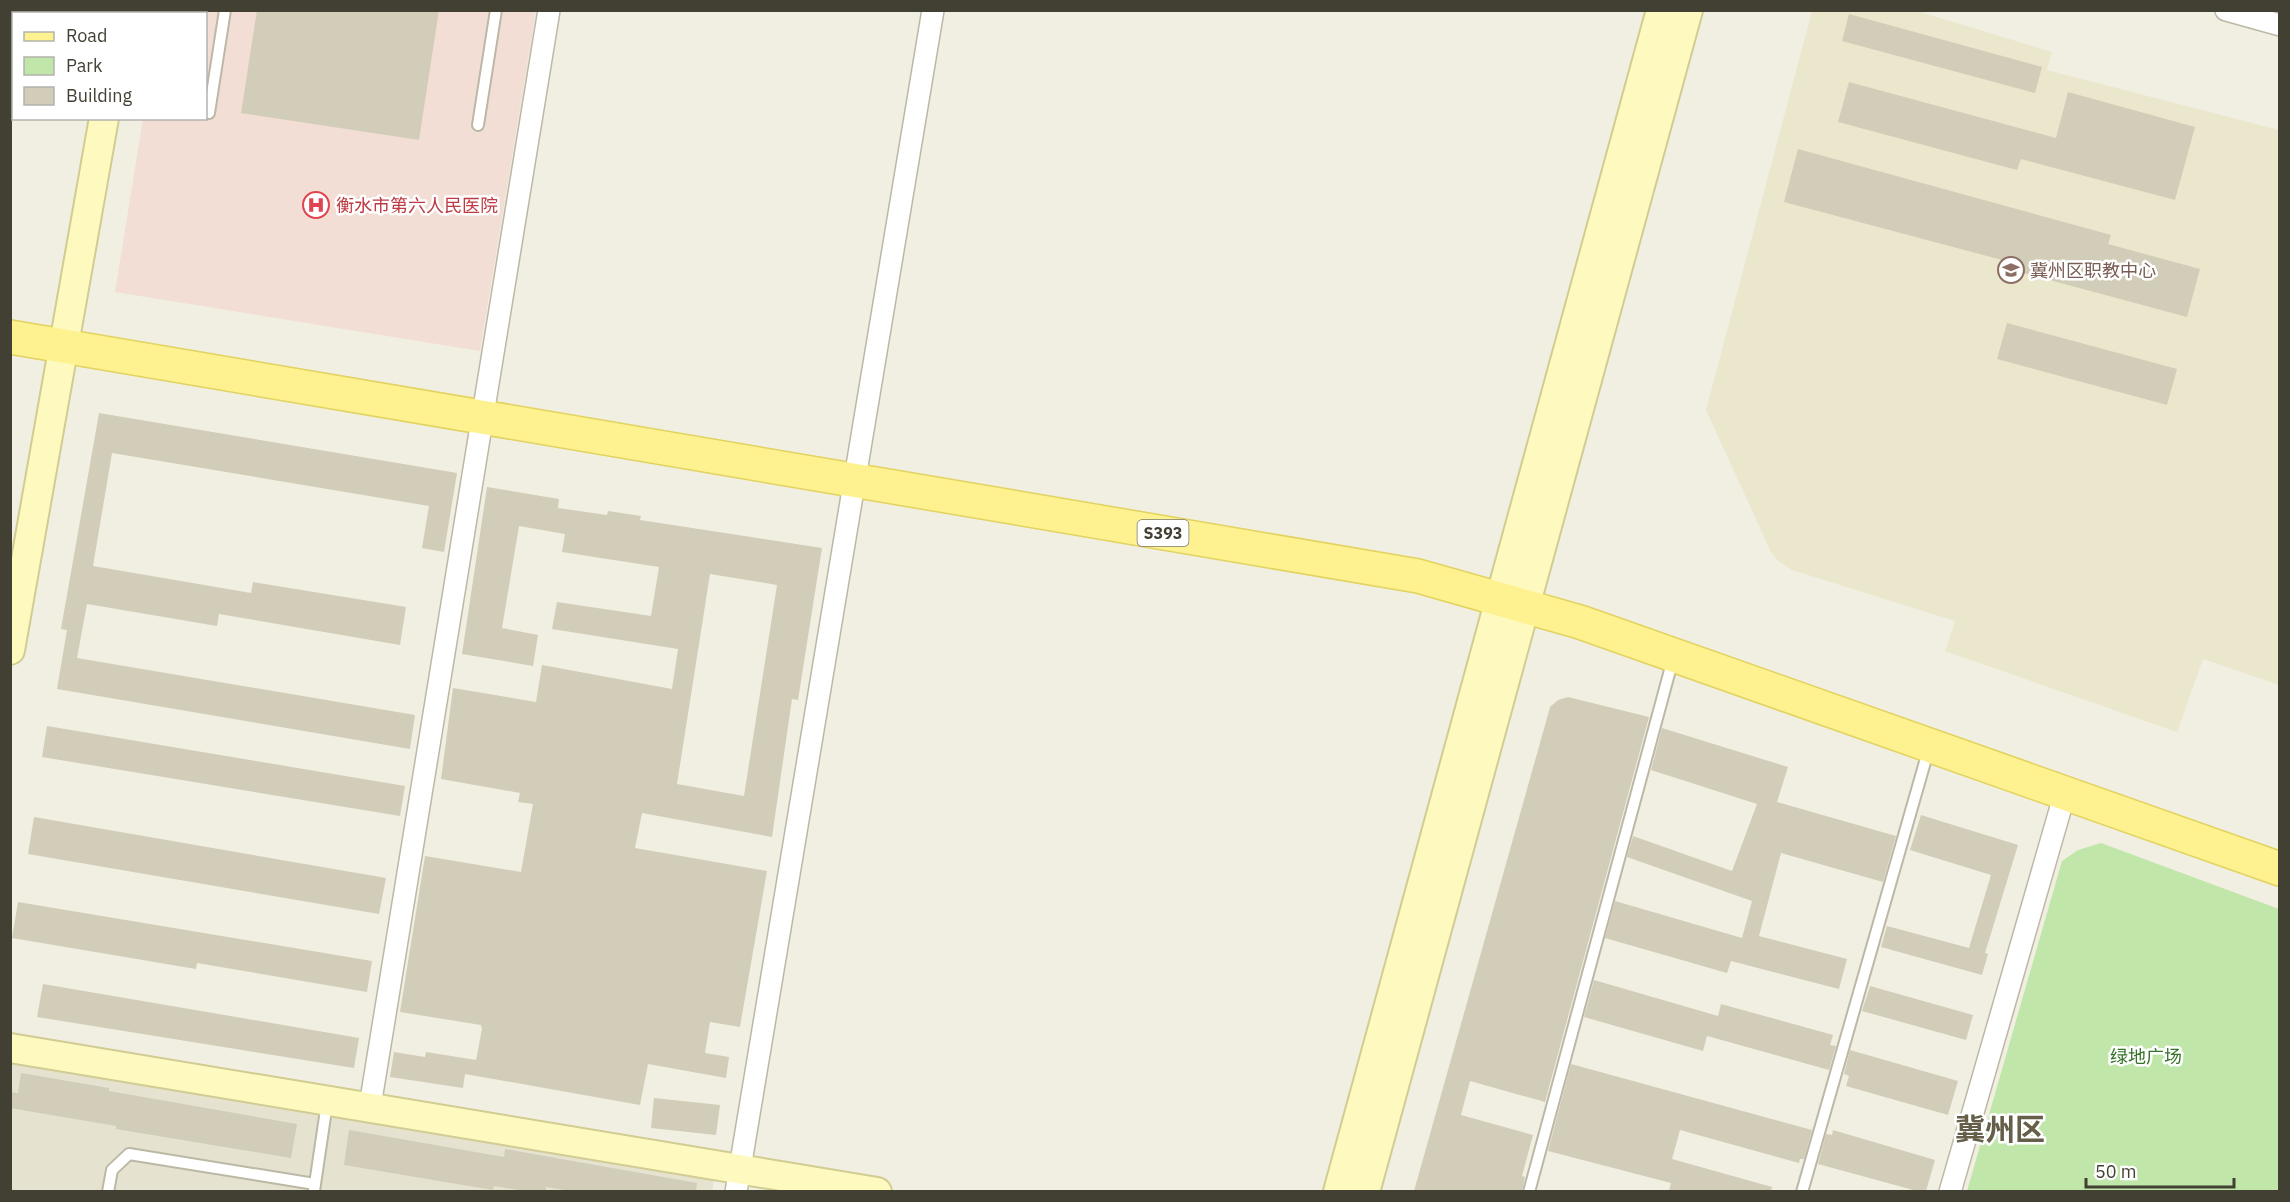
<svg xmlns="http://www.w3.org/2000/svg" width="2290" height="1202" viewBox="0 0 2290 1202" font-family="'IBM Plex Sans','Noto Sans SC',sans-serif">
<rect width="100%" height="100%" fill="#f1efe2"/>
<path fill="#e5e2d0" d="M10,1063L714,1179L712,1191H11Z"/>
<path fill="#eae7cc" d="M1812,11H1917L2052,52L2047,70L2279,130V685L2203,659L2177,732L1945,651L1955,621L1792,570L1778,561L1771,552L1706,410Z"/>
<path fill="#f2ded5" d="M160,11H536L480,351L115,292L143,119L206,118V14L160,13Z"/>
<path fill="#c0e6aa" d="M2101,843L2279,909V1191H1967L2062,861L2078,850Z"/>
<g fill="#d2cdb8" fill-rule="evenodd">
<path d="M257,10H439L419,140L241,113Z"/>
<path d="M1849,14L2042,67L2035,93L1842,41Z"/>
<path d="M1849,82L2056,138L2068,92L2195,127L2175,200L2021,159L2017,170L1838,122Z"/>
<path d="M1798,149L2111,235L2108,244L2200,269L2187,317L2016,271L2017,264L1784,202Z"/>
<path d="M2007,323L2177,369L2167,405L1997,359Z"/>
<path d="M99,413L457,473L444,552L422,548L429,506L112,453L93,566L251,593L253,582L406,607L400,645L219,614L217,626L87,604L77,658L415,715L410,749L57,689L67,630L61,629Z"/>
<path d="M487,487L559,499L558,508L607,515L608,511L641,516L640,520L822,548L798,700L792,699L772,837L642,813L635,848L767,871L740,1027L710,1022L705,1053L729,1057L726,1078L648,1064L640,1105L465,1074L463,1088L390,1077L394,1052L425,1057L426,1052L476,1060L482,1029L481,1025L400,1012L425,856L521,872L533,804L518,802L520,793L441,779L453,688L536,702L542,665L672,689L678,649L552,629L557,602L651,616L659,567L562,552L565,534L519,526L502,628L538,635L533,666L462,654ZM710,574L777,585L744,796L677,784Z"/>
<path d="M1568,697L1649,717L1545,1102L1470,1081L1461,1115L1533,1135L1522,1176L1525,1177L1522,1191H1414L1547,718L1550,707L1558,700Z"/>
<path d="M47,726L405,786L400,816L42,757Z"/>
<path d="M1662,728L1788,767L1777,802L1896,836L1883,882L1781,853L1759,936L1847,959L1839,989L1731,961L1727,973L1605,938L1615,901L1742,938L1752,901L1627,857L1633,836L1732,871L1757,804L1651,770Z"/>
<path d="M1921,815L2018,845L1985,953L1988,954L1982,975L1881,947L1887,926L1969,948L1991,875L1910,850Z"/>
<path d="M34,817L386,878L379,914L28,854Z"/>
<path d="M18,902L372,961L367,992L197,963L196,969L12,938Z"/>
<path d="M1594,980L1718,1016L1721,1004L1833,1035L1830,1045L1836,1046L1829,1070L1707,1036L1703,1051L1584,1017Z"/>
<path d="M43,984L359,1038L354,1068L37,1017Z"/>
<path d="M1870,986L1973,1015L1966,1040L1862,1011Z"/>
<path d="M1850,1050L1958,1081L1948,1115L1846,1086L1849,1076L1844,1074Z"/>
<path d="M1571,1064L1812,1130L1804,1159H1800L1799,1163L1680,1130L1672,1159L1772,1187L1771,1191H1669L1671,1183L1548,1151Z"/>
<path d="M21,1073L109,1088V1091L297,1124L291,1158L116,1129V1126L10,1108V1092L18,1093Z"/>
<path d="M654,1098L720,1105L716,1135L651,1128Z"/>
<path d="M349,1130L504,1157L505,1149L697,1183L696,1191H570L546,1187V1191H524L494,1186L493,1190L344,1165Z"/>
<path d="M1833,1130L1935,1160L1926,1191H1917L1818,1164L1826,1134L1832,1135Z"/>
</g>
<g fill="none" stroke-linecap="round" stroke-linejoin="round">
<defs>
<g id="lane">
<path d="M209,113L225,10"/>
<path d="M478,125L496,10"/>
<path d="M314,1191L327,1103"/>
<path d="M108,1192L112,1170L129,1154L315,1184"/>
<path d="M1529,1192L1673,659"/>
<path d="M1802,1192L1929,748"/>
</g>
<g id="street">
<path d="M2226,10L2280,25"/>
<path d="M370,1106L549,10"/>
<path d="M736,1192L933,10"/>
<path d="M1950,1192L2065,793"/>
</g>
<g id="secondary">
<path d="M122,14L123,10"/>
<path d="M10,650L104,118"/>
<path d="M10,1048L877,1192"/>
<path d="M1338,1192L1661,10"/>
<path d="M1365,1192L1688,10"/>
</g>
<path id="primary" d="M10,337L1418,576L1580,622L2280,869"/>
</defs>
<use href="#lane" stroke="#bcb8a5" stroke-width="14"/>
<use href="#street" stroke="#bcb8a5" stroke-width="24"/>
<use href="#secondary" stroke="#d1cc92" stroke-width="32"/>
<use href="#primary" stroke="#e2d25f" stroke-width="36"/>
<use href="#lane" stroke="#fff" stroke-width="10"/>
<use href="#street" stroke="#fff" stroke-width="21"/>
<use href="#secondary" stroke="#fefabf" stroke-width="28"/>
<use href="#primary" stroke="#fdf28f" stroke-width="33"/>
</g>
<defs>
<symbol id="hospital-ring" viewBox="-11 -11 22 22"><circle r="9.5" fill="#fff" stroke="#e0444e" stroke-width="1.5"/><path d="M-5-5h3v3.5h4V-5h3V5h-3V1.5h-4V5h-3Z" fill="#e0444e"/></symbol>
<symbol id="school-ring" viewBox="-11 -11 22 22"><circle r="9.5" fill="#fff" stroke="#8d6e63" stroke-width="1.5"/><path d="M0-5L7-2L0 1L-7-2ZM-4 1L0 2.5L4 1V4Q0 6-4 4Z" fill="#8d6e63"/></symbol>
</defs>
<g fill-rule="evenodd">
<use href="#hospital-ring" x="301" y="190" width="30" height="30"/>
<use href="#school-ring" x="1996" y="255" width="30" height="30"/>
</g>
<g text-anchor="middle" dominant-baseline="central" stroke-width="5" stroke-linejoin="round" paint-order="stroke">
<rect fill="#fff" stroke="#7b7970" stroke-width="1.5" x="1137.5" y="520" width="51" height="26" rx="4.5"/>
<g font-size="16" font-weight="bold" fill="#423f33">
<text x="1163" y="533">S393</text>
</g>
<g font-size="18" fill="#be3a42" stroke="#fff" text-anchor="start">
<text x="336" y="205">衡水市第六人民医院</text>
</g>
<g font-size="18" fill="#785e54" stroke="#fff" text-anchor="start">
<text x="2030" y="270">冀州区职教中心</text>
</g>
<g font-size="18" fill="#367228" stroke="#fff">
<text x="2146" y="1056">绿地广场</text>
</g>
<g font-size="30" font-weight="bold" fill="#655f4a" stroke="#fff">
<text x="2000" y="1128">冀州区</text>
</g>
</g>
<rect width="2290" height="1202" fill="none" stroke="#423f33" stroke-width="24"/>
<rect x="12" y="12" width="195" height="108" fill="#ffffff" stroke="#b3b2ad" stroke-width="1.5"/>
<rect x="24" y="32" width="30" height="9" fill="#fdf28f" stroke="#b3b2ad" stroke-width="1.5"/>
<text x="66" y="42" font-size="18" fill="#423f33">Road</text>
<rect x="24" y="57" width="30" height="18" fill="#c0e6aa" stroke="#b3b2ad" stroke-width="1.5"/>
<text x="66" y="72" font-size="18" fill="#423f33">Park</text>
<rect x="24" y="87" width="30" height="18" fill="#d2cdb8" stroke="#b3b2ad" stroke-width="1.5"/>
<text x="66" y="102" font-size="18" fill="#423f33">Building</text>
<path d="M2086 1178v9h148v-9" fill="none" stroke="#423f33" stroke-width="3"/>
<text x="2095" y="1178" font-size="18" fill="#423f33" stroke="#ffffff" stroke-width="4.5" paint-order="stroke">50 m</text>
</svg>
